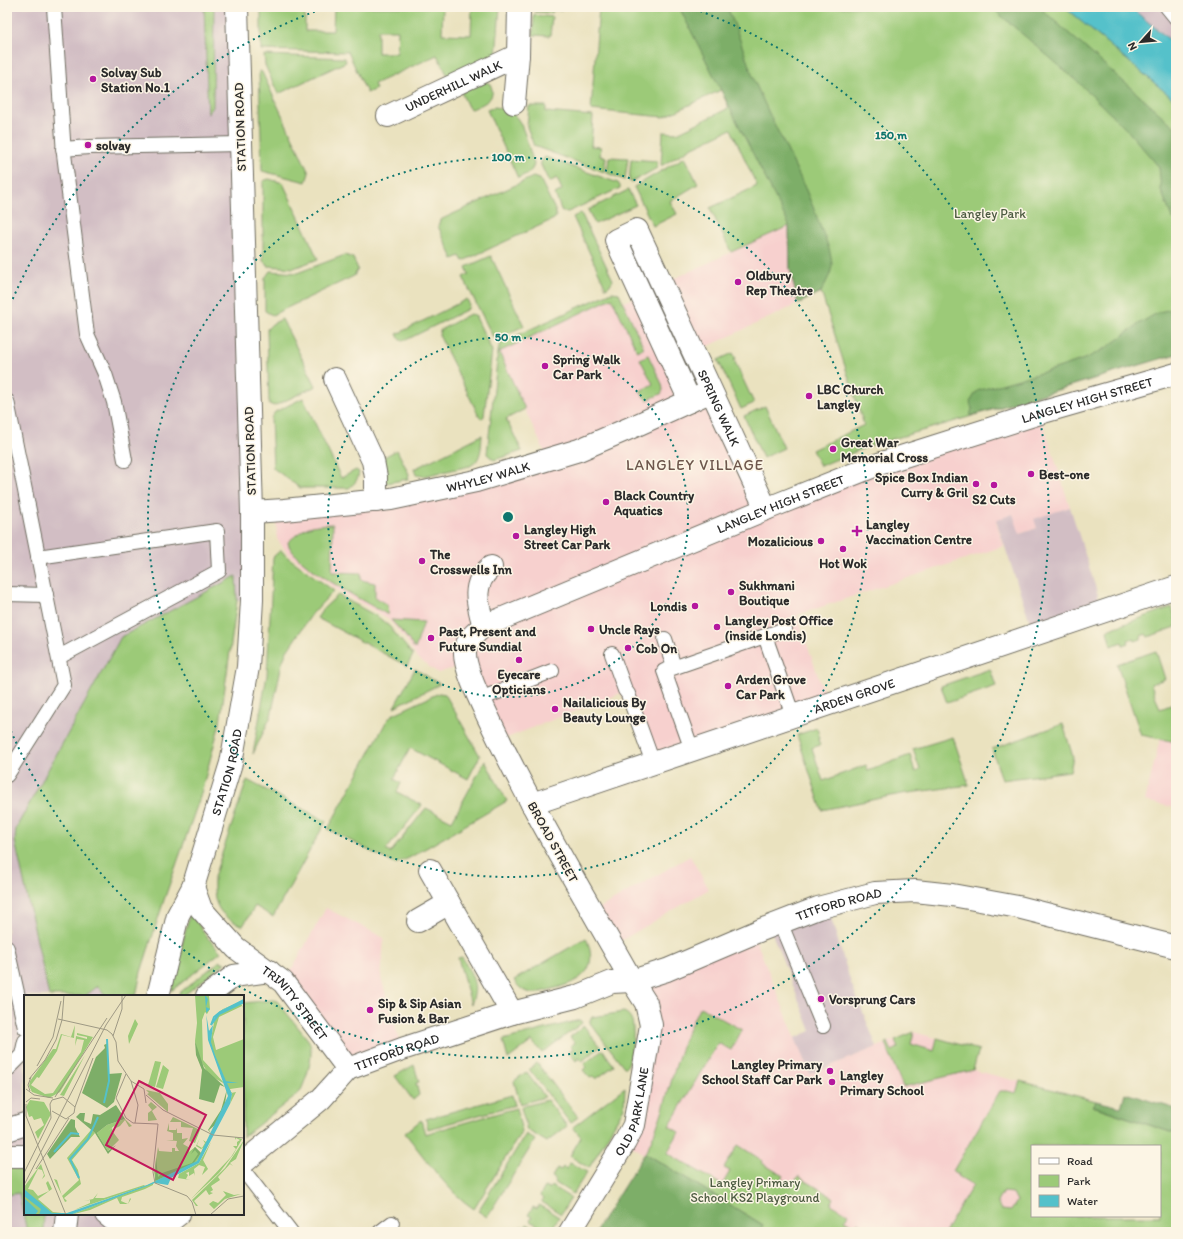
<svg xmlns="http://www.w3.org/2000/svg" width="1183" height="1239" viewBox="0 0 1183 1239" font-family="Itim,sans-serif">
<rect width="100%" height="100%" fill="#fcf5e5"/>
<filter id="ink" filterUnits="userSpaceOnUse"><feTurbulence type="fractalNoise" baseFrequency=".025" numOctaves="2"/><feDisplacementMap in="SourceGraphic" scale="8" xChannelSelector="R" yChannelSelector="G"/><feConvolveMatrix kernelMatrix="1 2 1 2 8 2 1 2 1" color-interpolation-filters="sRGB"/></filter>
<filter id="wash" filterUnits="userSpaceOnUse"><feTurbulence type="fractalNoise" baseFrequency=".012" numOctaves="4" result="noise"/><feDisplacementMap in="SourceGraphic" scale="16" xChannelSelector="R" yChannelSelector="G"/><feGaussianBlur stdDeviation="0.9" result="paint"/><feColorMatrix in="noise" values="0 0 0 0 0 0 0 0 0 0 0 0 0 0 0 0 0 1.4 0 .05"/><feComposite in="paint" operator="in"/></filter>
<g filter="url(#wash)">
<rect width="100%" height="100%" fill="#eae2bf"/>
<g fill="#f7d0ce" fill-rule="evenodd">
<path d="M789,225L790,268L798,304L694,353L765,508L1040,413L1070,507L1035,519L1037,528L1020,534L996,521L1004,546L797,615L828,705L653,763L621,693L499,741L466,664L438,673L416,657L406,640L387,618L338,591L288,554L277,539L276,510L548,459L498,352L612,298L616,306Z"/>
<path d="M1160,739L1176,742V808L1145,801Z"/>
<path d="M690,856L709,889L612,946L593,912Z"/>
<path d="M326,908L384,938L381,978L402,1049L348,1069L283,982L293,967Z"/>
<path d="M753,933L810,1074L914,1032L979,1050L973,1070L1121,1107L1125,1093L1176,1109V1232H759L763,1225L625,1142L651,1025L632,981ZM1032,1146H1160V1216H1032Z"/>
</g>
<g fill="#d2bec4">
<path d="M7,7H237L252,600L237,601L90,975L106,996H25V1214H106L112,1219L106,1232H7Z"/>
<path d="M1130,7H1176V41H1171Z"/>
<path d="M1070,507L1103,611L1034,634L996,520L1013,514L1020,534L1037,528L1034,519Z"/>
<path d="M827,905L851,983L877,1047L810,1074L795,1038L811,1031L769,926Z"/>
</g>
<g fill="#9cca78" stroke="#647a52" fill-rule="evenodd">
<path d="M204,7H214L213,107L208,114Z"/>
<path d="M261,7H305V31H333L334,7H443L442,34L471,35L472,7H500L496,57L449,78L437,55L374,84L376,89L367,93L348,52L261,50ZM378,30H398L397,53H378Z"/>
<path d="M535,7H563L562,10H553L552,13L535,12Z"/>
<path d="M599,7H1064L1176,101V354L949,423L872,445L820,466L812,450L864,425L821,292L798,304L790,268L789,226L731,252L710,208L757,186L731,129L691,148L661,166L663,132L677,133L729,108L721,90L664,117L591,110Z"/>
<path d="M534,15L552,17L550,36L533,35Z"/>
<path d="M264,55L345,58L346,62L278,94L265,65Z"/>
<path d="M259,71L262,72L309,173L306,182L262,171Z"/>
<path d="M478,82H486L490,84C498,99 483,104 472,109L468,107L460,90Z"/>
<path d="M529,106H546V112L593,116L591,146L601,147L600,156L606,157L604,172L534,146L527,127Z"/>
<path d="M495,107C504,109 514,112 519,121C525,131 530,152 534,164C532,173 526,174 518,178L487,110Z"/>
<path d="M545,157L618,183L620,186V188L568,212H562L555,194L562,190L557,178L549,182L541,165V162Z"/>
<path d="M609,157L628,158L625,180L607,173Z"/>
<path d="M685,157L698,184L670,201L677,214L653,226L634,187Z"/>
<path d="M631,159L657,161V168L632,182L629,181Z"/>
<path d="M533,177L540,179L556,212V216L554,219L463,261L460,256L453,259L438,226L440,220Z"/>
<path d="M269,179L283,183L318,259L294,268L268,266L263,261V181Z"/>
<path d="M628,190L636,205L595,224L588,210Z"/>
<path d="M581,213L613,280L609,286L606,288L573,217Z"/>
<path d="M345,255L353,258L358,269L354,276L272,315L265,311V278L270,271L297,273Z"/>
<path d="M491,256L524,326L498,338L493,337L463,277L469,274L466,267Z"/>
<path d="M612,292L619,293L644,348L637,351L612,298L499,352L525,409L506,419L522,451L494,460L487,454L498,352L500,343Z"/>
<path d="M467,299L469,304L468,309L406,340H400L397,334Z"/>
<path d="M470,314L475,315L492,351L484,416L482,419L480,418L439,335L440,330Z"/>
<path d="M282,319L316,386L274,406L269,404L267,329L272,324Z"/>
<path d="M733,353L736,359L734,360L754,403L741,409L718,360Z"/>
<path d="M648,355L662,384L663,390L661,394L647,400L644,397L640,391L653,384L640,359Z"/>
<path d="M303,398L341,478L356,470L359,472C358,480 355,483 349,488H300L273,468L271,418L275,412Z"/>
<path d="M765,406L784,448L763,458L744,416Z"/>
<path d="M482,435C481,447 482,460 470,466L424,476L416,475L414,469Z"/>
<path d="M397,450L409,474L408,479L387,483L384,478L380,459Z"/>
<path d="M333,524L332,572L361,573V580L375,583V597L387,605L388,615C369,604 289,562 288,542C307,526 308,525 333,524Z"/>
<path d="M281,550L286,556L334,591L321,604L312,614L287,651L282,663L271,716L253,754L267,675L273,557Z"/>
<path d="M236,576L237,601L220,723L200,797L164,900L141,972L136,996H106L98,986L85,996H49L15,841L16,828L121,637Z"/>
<path d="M338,595L378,617L389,626L413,655L407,666L317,618L324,608Z"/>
<path d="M1172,607L1176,620V627L1148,637L1146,634L1141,636V639L1135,641L1134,638L1128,640L1129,643L1123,645L1122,642L1111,646L1107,631L1110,629Z"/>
<path d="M391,620L424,622L415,649L404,634Z"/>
<path d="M1156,651L1165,679L1151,684L1160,709L1176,703V742L1141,735L1117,664Z"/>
<path d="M415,669L440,684L394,707Z"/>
<path d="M990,669L996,686L947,703L941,686Z"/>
<path d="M439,693L445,694L480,756L468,779L410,748L394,779L401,783L397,792L422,805L386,850L390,853L426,808L452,821L485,761L507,801L409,858L395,864L328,829L386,722L392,715Z"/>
<path d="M1063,724L1073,757L1070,771L1002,780L992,749Z"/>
<path d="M817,728L820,739L818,740L820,745L812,748L823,781L866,765L868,771L910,755L915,772L920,770L913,749L953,737L969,785L901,794L822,810L797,735Z"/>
<path d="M247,780L326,821L273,917L255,906L243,926C217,915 213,904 214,877Z"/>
<path d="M190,912L207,937L221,952L171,991Z"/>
<path d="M586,938C600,970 581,982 552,989C544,991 535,995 528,992C521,990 517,985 514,980Z"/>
<path d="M462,957C471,975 480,984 471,1004L458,958Z"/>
<path d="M220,961L225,963L183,996H180L178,994Z"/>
<path d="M273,1000L277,1001L309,1041C315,1054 306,1080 300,1092L243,1137V1003Z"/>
<path d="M700,1007L742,1030L731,1050L718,1043L669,1126L679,1132L667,1153L722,1185L730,1171L724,1168L738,1145L763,1161L762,1163L783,1176L781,1179L792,1186L798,1176L834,1198L831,1204L848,1214L845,1220L855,1226L858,1222L860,1223L855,1232H759L763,1225L645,1153C670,1107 673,1052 700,1007Z"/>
<path d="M624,1012C628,1014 630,1016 632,1021C635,1029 632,1061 626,1067H624L590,1023V1020L592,1017Z"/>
<path d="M580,1020L582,1023L542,1053L532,1041L508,1059L503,1040Z"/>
<path d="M584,1026L600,1047L582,1061L579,1058L576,1061L569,1052L573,1049L570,1046L575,1043L570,1037Z"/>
<path d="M914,1032L911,1044L934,1051L937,1038L979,1050L973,1070L903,1087L885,1043L888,1042L892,1051L898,1048L895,1040Z"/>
<path d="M603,1050L614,1066L596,1079L593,1076L590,1078L583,1070L586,1067L584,1064Z"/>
<path d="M537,1063L578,1117L570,1123L529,1069Z"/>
<path d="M414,1065L419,1082L416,1083L419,1095L413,1100L395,1076Z"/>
<path d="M526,1072L545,1097L520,1104L514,1081Z"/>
<path d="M1020,1081L1096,1101L1093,1106L1176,1134V1232H945L973,1185L958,1176L959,1174L953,1171L1000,1091H1007L1016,1093ZM1032,1146H1160V1216H1032ZM1003,1192L1013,1193L1017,1201L1011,1211L1001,1210L997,1202Z"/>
<path d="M625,1087L624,1108L589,1168L570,1156L581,1137L573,1127Z"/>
<path d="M512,1095L515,1105L428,1129L426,1119Z"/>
<path d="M547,1100L567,1126L547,1142L527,1130L521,1107Z"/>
<path d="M516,1108L522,1131L474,1209C447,1191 425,1158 405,1133L421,1120L425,1134Z"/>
<path d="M526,1134L535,1140L487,1217L478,1211Z"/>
<path d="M570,1163L587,1172L573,1194L554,1182L555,1179L552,1177L557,1168L561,1170L563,1167L566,1169Z"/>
<path d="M20,1167L25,1169V1214H44L43,1232H27L19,1193L7,1195V1168Z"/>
<path d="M551,1186L571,1198L561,1214L542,1202L543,1199L540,1196L545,1187L549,1189Z"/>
<path d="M539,1205L559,1217L550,1232L530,1221L532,1217L528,1215L533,1207L537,1209Z"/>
<path d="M527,1224L541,1232H517L521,1226L525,1228Z"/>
</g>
<g fill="#7dae68" stroke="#546c4a">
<path d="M679,7H727C741,37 748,69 762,98C781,140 804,180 819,223C824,236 831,250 832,264C832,273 825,284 821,292L798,304L790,268L789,225Z"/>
<path d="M991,7H1039L1176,128V220L1172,218L1161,190L1159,167L1128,131L1077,81Z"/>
<path d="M1176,308V354L970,416L972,409L970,402L977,391L1058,368L1087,358L1106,348L1140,323L1159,312Z"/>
<path d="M1125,1093L1176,1109V1134L1093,1106L1096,1101L1121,1107Z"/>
<path d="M645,1153L763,1225L759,1232H595Z"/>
</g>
<path fill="#54c1ca" stroke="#40767a" d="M1064,7H1130L1171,41H1176V101Z"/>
</g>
<g filter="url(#ink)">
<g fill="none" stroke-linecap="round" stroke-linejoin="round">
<defs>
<g id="service">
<path d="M54,7L64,154L87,334L105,374L114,402L125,460"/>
<path d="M1167,7L1176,18"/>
<path d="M63,149L89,147L241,144"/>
<path d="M7,401L64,685L7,775"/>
<path d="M38,557L217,531L219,571L59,657"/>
<path d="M7,594L46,595"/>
<path d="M765,636L785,629"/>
<path d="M665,639L674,667"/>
<path d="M612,654L625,690L628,694L653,763"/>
<path d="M480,699L552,671"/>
<path d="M692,750L664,671L765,636L793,716"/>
<path d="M780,922L823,1026"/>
<path d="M7,948L25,1028"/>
<path d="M7,1070L22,1055L25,1041"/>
<path d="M243,1170L291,1232"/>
<path d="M380,1232L392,1223"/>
</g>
<g id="minor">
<path d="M514,103L518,55L519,7"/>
<path id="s1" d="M388,116L518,55"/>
<path d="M335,379L373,461L376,477V501"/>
<path id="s2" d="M690,401L616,240L637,230L766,509"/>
<path id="s3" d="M252,512L284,510L391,499L476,481L579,450L637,425L703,395"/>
<path d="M484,626C477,603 471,584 491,567"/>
<path id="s4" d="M532,804L1176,587"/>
<path d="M430,870L512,1013"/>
<path d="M418,921L449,903"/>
<path d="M7,1130L25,1124"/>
<path d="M7,1156H25"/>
</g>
<g id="tertiary">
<path id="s5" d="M632,981L667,970L761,930L818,908L875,893L915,891L952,895L1018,907L1176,947"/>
</g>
<g id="secondary">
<path id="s6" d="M193,887L201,909L236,948L283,982L348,1069"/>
<path id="s7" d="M158,996L178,915L193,887L231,763L248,667L252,600V512L237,7"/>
<path d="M207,996L234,976L269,971"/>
<path id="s8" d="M243,1163L321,1099L348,1069L402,1049L512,1013L575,997L612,982L632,981"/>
<path d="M106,1214L112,1219L160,1228"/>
<path d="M65,1232L67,1214"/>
<path d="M156,1232L179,1214"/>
<path id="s9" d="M570,1232L625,1142L634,1125L651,1025L646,1003L632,981C583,894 531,808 488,717C481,702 464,668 465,652C466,640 476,632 484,626L766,509L879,464L1040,413L1176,374"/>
</g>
</defs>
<use href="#service" stroke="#6e6b5f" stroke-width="16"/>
<use href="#minor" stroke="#6e6b5f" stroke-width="24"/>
<use href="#tertiary" stroke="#6e6b5f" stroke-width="24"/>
<use href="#secondary" stroke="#6e6b5f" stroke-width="24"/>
<use href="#service" stroke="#fff" stroke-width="14"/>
<use href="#minor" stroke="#fff" stroke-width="22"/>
<use href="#tertiary" stroke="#fff" stroke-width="22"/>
<use href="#secondary" stroke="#fff" stroke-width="22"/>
</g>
</g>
<g fill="none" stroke="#0f766e" stroke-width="2" stroke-dasharray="2 4">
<circle cx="508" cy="517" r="180"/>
<circle cx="508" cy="517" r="360"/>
<path d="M8 310A541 541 0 0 1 327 7M689 7A541 541 0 1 1 8 724"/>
</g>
<g fill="#b5179e" stroke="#fcf5e5" stroke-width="1.5">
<circle cx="93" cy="79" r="4"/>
<circle cx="88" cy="145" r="4"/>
<circle cx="738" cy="282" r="4"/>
<circle cx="545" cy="366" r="4"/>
<circle cx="809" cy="396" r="4"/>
<circle cx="833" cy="449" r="4"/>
<circle cx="1031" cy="474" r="4"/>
<circle cx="976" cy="484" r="4"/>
<circle cx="994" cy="485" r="4"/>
<circle cx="606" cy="502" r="4"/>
<path d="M855 525h4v4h4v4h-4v4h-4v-4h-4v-4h4z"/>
<circle cx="516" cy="536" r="4"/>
<circle cx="821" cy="541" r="4"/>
<circle cx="843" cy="549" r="4"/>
<circle cx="422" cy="561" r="4"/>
<circle cx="731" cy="592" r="4"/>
<circle cx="695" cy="606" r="4"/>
<circle cx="717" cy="627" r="4"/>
<circle cx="591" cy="629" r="4"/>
<circle cx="431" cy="638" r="4"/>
<circle cx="628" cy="648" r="4"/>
<circle cx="519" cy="660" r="4"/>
<circle cx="728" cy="686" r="4"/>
<circle cx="555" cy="709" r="4"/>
<circle cx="821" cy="999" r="4"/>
<circle cx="370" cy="1010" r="4"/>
<circle cx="830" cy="1071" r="4"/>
<circle cx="832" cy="1082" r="4"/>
</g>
<g text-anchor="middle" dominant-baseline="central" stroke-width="3" stroke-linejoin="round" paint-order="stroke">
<g font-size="13" font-weight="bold" fill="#2b2b2b" stroke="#fcf5e5" text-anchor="start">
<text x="101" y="72">Solvay Sub<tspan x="101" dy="15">Station No.1</tspan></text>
<text x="96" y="145">solvay</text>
<text x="746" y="275">Oldbury<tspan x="746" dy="15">Rep Theatre</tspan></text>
<text x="553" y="359">Spring Walk<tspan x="553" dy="15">Car Park</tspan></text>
<text x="817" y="389">LBC Church<tspan x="817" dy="15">Langley</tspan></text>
<text x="841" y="442">Great War<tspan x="841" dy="15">Memorial Cross</tspan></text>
<text x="1039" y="474">Best-one</text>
<text x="968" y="477" text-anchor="end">Spice Box Indian<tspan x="968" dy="15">Curry &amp; Gril</tspan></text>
<text x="614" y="495">Black Country<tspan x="614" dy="15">Aquatics</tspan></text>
<text x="994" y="499" text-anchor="middle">S2 Cuts</text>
<text x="866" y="524">Langley<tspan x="866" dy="15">Vaccination Centre</tspan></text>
<text x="524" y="529">Langley High<tspan x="524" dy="15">Street Car Park</tspan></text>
<text x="813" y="541" text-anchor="end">Mozalicious</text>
<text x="430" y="554">The<tspan x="430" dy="15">Crosswells Inn</tspan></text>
<text x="843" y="563" text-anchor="middle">Hot Wok</text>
<text x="739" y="585">Sukhmani<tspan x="739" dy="15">Boutique</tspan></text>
<text x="687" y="606" text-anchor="end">Londis</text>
<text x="725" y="620">Langley Post Office<tspan x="725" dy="15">(inside Londis)</tspan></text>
<text x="599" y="629">Uncle Rays</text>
<text x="439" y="631">Past, Present and<tspan x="439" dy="15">Future Sundial</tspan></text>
<text x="636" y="648">Cob On</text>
<text x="519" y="674" text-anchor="middle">Eyecare<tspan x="519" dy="15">Opticians</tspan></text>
<text x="736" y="679">Arden Grove<tspan x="736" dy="15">Car Park</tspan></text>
<text x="563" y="702">Nailalicious By<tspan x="563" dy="15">Beauty Lounge</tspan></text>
<text x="829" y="999">Vorsprung Cars</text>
<text x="378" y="1003">Sip &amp; Sip Asian<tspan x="378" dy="15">Fusion &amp; Bar</tspan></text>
<text x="822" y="1064" text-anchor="end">Langley Primary<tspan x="822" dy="15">School Staff Car Park</tspan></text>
<text x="840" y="1075">Langley<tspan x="840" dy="15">Primary School</tspan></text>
</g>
<g font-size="13" fill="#2b2b2b" stroke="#fcf5e5">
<text stroke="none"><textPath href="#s1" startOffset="72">UNDERHILL WALK</textPath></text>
<text transform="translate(240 127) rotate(-92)">STATION ROAD</text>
<text stroke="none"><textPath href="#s9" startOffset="1323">LANGLEY HIGH STREET</textPath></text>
<text stroke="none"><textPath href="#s2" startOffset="396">SPRING WALK</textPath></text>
<text transform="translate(250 451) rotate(-92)">STATION ROAD</text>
<text stroke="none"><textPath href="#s3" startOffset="239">WHYLEY WALK</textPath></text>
<text stroke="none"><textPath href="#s9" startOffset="999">LANGLEY HIGH STREET</textPath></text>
<text stroke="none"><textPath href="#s4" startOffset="340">ARDEN GROVE</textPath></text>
<text stroke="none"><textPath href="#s7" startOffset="235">STATION ROAD</textPath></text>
<text transform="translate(553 842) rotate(61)">BROAD STREET</text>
<text stroke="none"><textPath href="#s5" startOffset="221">TITFORD ROAD</textPath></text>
<text stroke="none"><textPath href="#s6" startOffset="157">TRINITY STREET</textPath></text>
<text stroke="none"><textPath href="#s8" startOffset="193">TITFORD ROAD</textPath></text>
<text stroke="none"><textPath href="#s9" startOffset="137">OLD PARK LANE</textPath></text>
</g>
<g font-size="13" fill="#4d5b42" stroke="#fcf5e5">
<text x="990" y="213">Langley Park</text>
<text x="755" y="1182">Langley Primary<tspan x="755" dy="15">School KS2 Playground</tspan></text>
</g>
<g font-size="15" letter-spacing="1" fill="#6d564c" stroke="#fcf5e5">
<text x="695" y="465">LANGLEY VILLAGE</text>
</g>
</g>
<g transform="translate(24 995)">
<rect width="220" height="220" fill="#eae2bf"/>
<path d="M171,0H185L186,14L183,19L181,17L178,25L179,65L201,89L185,80L175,63L171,46L173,28ZM216,7L220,14L218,11L195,22L189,42L192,55L220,44V92L206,94L207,98L212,97L206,109L208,98L203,93L186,49L191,22L216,8L200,14L189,22L199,14ZM111,24L114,29L105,49L104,41ZM51,30L50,43L38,40L33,56L15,83L13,82L7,90L21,99L29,98L57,57L60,45L53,44L51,51L52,41L63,44V42L53,40V38L69,42L36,97L25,103L8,97L5,91L6,86L29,54H32L37,39L47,42ZM61,60L40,101L36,100ZM131,66L137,67L131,92L124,90ZM139,70L145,75L139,94L132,92ZM122,95L136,98L144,109V117L123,99L125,98ZM6,105L20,107L27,119L14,144L11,137L20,130L17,123L10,125L8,121L5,122L2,112ZM127,107L133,112L128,116L133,125L124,126V118L128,115L124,110ZM149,122L176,135L171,148L165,146L169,133L157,132V127H146ZM101,124L108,131L105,132L101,125L96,131L92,133L90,131L84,136L88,133L89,137L95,145L84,156L73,138L83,130ZM145,128V135H152L153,133V138H158V144L164,143L159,149L166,153L165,157L171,152L177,158L179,153L177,154L172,151L176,143L173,150L178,153L181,148L179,145L182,147L187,140L176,162L171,169L132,187L130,177L134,152L135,156L148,157V153H151V156H155L152,151L153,146L142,145H149V138L143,136ZM67,135L71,138L48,165L54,175L57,189L40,203L43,206L41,207L30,184L33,185L38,201L55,185L43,163ZM211,142L218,144L209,160L195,178L167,204L207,162L212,154L209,151H213V147L216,145L212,143L211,145ZM220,145L212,164L206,168L209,171L206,169L194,182L196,185L187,191L189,195L186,197L189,198L185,200L182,195L170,206L174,211H172L168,205L201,173ZM187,147L179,165L184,174L178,180L181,172L175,170L170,174L171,181L170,178L165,181V177L162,178L164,180L162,184L166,185L154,183L155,179L175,168ZM17,169L21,181L18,184L20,180L18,175L14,174L4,194L9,195L14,201L25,196L22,188L24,186L28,194L14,204L29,217L38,218L37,220H0V192ZM129,188V190L121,194L98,202L97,206L104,209L106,203L107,204L104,209H96L93,203L66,215L46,220ZM120,190L121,191L50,215L66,208V205L60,206L58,203L60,206L69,204L74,198L71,203H80ZM199,196L210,200L217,199L201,204L190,214L185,209L189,206L194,208L202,200Z" fill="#9cca78"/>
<path d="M171,46L180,73L201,92L196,90L190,108L175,104L178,75L172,60ZM84,48V79L98,78L90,107L83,113L58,98L72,62L81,53L80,50ZM203,94L201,109L191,130L185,135L187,138L184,135L197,115ZM92,110L101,124L83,130L73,138L84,156L92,150L84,159L71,138L52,122L56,118H61L60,126L67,129L69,119L76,120ZM47,124L51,125V132L56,142H47L26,164L23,159ZM171,152L177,158L169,169L131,186L132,162L134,182L138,178L168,168L174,159L171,155L167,159Z" fill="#7dae68"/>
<path d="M181,0L184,4L182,12L186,14L182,18L185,36L189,30L187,47L191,60L202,86L214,88H203L208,99L206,109L175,168L147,183L144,190L131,188L46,220H15L17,214L0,201V194L28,218H43L123,190L173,166L204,101L184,45ZM0,203L14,216L11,220H0Z" fill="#54c1ca"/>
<path fill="none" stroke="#54c1ca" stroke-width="2" d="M220,5L196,17L190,22L187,30L195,19L220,7M80,108L85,86L83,44M30,157L47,138L55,139M55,183L46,164L64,144L74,122"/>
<path fill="none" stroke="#9e9984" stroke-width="1" d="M34,24L83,35L88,39L92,47L94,66L107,86L120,94L122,108M89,41L98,14V0M13,71L29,42L37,6M102,79L92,103L102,123L109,128L134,129L129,177L131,188L163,201L168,207L172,220M5,84L21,65L32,45L38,25L40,0M107,86L114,110L111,128M2,94L10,100L29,103M6,96L4,90L7,82M122,100L139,115L189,140L220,143M31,102L83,23M2,107L7,103L16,104M2,109V121L42,220M51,112L69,63M12,174L45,123M0,178L27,123L26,109L28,105L39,102L51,112L50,118L42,124L28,116M0,190L82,30L102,0M186,220L204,204L220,201"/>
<path fill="#c2185b" fill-opacity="0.15" stroke="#c2185b" stroke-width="2" d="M115,86L182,120L149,185L82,150Z"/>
<rect width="220" height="220" fill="none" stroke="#2b2b2b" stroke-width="2"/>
</g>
<circle cx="508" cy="517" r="6" fill="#0f766e" stroke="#fcf5e5" stroke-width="2"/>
<g font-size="12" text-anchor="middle" font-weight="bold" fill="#0f766e" stroke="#fcf5e5" stroke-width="3" stroke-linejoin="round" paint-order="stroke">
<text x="891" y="139">150 m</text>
<text x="508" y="161">100 m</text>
<text x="508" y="341">50 m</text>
</g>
<rect width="1183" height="1239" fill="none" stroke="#fcf5e5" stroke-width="24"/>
<rect x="1031" y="1145" width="130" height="72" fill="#fcf5e5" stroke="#a8a49b"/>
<rect x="1039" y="1158" width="20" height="6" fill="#ffffff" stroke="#a8a49b"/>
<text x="1067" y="1165" font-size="12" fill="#2b2b2b">Road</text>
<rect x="1039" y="1175" width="20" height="12" fill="#9cca78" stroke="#a8a49b"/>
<text x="1067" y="1185" font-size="12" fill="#2b2b2b">Park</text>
<rect x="1039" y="1195" width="20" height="12" fill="#54c1ca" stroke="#a8a49b"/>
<text x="1067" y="1205" font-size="12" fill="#2b2b2b">Water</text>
<g transform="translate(1141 42) rotate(243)" stroke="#fcf5e5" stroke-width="3" paint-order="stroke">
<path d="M0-3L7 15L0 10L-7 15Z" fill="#2b2b2b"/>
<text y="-6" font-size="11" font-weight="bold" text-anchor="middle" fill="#2b2b2b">N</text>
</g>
</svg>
